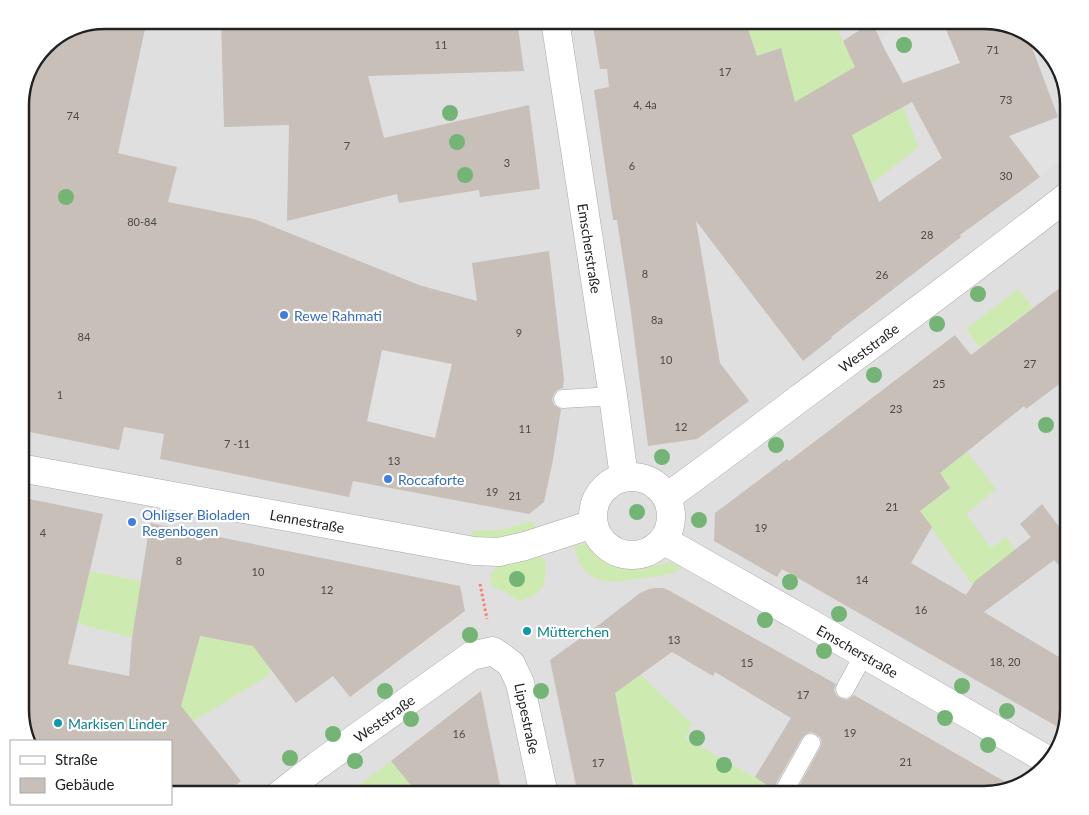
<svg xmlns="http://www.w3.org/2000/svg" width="1089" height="815" viewBox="0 0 1089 815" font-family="Lato,sans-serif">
<rect width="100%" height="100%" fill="#f2efe9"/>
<path fill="#e0dfdf" d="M105,20H985L1036,38L1060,67L1069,104V711L1051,762L1022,786L984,795H171V741H27L20,716V99L29,67L49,41Z"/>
<g fill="#cdebb0">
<path d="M745,20H833L855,67L774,115L766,86L789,79L781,48L757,56Z"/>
<path d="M903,107L918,147L872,184L852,135Z"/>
<path d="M1018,289L1033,307L980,348L966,329Z"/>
<path d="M966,451L996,489L966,514L991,548L1006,537L1015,550L972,584L892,474L934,500L950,488L940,473Z"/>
<path d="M532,521L538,530L503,540L472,542V531L500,530Z"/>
<path d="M590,543C613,570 638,570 670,562L682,568C670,576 658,576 644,578C610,583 583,588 574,546Z"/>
<path d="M20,557L210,595L200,636L268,648L273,647L269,675L194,721L152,681L132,638L77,623Z"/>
<path d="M535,557L545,559C547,569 546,587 537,594C532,597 524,599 518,601L506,592L493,587C481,562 519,560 535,557Z"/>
<path d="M641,675L692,724L685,738L755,777L776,790L773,795H638L633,774L626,775L624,736L614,692L618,689L619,690Z"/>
<path d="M391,761L419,795H346Z"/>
</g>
<g fill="#e2e2e2">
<path d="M909,20H942L960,63L902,83L880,40Z"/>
<path d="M1058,117L1069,144V154L1040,177L1007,137Z"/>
<path d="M382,350L452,364L435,438L367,421Z"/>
</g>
<g fill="#c7bfb8" fill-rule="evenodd">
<path d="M104,20H147L118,153L177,167L168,202L254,219L419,285L477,301L472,263L549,251L564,379L563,388L557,390L554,394L552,399L554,405L561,409L553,460L544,502L529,514L353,481L349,497L160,459L164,434L124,427L119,450L20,430V98L29,67L49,41ZM382,350L452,364L435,438L367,421Z"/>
<path d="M221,20H517L524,71L368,76L384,138L529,105L540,189L480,197L479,190L399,203L397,194L287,221L289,125L224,127Z"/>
<path d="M592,20H745L757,56L781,48L795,102L855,67L843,41L872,22L885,50L903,83L960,63L942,20H985L1027,34L1058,117L1009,136L1040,177L960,235L961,237L831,337L832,338L803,361L696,221L720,363L749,401L697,439L648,446L630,305L617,220H613L594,90L609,87L607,69H600ZM912,102L942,158L879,202L852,135Z"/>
<path d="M1069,281V377L1026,409L1024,406L940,473L950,488L920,511L932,527L911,563L966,595L975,581L1031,537L1020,524L1042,504L1069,540V576L1054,560L984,612L1069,663V711L1063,730L782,569L777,577L714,541L715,513L787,459L789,461L955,335L971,355Z"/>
<path d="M20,497L103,514L68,664L129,676L132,638L150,523L460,586L465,611L350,697L333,676L296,703L253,646L200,636L181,706L241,781L223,795H180L171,783V741H27L20,716Z"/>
<path d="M656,588H663L670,591L836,684L834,690L836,695L840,698L846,700L850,698L854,695L1016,788L984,795H794L820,748L822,742L820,737L816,734L811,732L806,734L802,738L773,789L755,777L791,718L715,672L713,676L672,652L615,693L635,795H578L550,660L600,624L640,593L649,589Z"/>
<path d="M481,691L502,795H419L391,761Z"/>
</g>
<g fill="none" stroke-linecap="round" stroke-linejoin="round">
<defs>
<g id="lane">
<path d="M563,399L613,396"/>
<path d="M845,689L864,654"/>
<path d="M782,795L811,743"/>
</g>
<g id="street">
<path id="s1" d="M555,20L613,396L624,477"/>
<path id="s2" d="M20,468L474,551L499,552L525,546L593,524"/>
<circle cx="632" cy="516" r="39"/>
<path id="s3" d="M667,497C712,465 756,431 800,398C890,331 981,264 1069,195"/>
<path id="s4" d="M663,540L808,622L1051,762"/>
<path id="s5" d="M279,795L318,765L471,656L493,651L511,664L520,683L544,795"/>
</g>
</defs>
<use href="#lane" stroke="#a9a9a9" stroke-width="19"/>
<use href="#street" stroke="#a9a9a9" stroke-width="29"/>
<path stroke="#fa8072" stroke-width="3" stroke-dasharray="2.5 2.5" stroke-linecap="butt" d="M480,584L487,619"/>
<use href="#lane" stroke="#fff" stroke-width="18"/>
<use href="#street" stroke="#fff" stroke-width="28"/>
</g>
<g fill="#74b475">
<circle cx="904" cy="45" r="8"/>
<circle cx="450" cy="113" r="8"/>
<circle cx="457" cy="142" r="8"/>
<circle cx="465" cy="175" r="8"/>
<circle cx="66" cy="197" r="8"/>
<circle cx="978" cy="294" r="8"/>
<circle cx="937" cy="324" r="8"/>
<circle cx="874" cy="375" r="8"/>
<circle cx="1046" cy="425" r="8"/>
<circle cx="776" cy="445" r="8"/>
<circle cx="662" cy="457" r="8"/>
<circle cx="637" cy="512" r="8"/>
<circle cx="699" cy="520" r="8"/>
<circle cx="517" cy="579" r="8"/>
<circle cx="790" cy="582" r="8"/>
<circle cx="839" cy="614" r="8"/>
<circle cx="765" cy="620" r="8"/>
<circle cx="470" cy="635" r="8"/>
<circle cx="824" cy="651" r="8"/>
<circle cx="962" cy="686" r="8"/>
<circle cx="385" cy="691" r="8"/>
<circle cx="541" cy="691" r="8"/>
<circle cx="1007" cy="711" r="8"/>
<circle cx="945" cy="718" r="8"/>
<circle cx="411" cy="719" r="8"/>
<circle cx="333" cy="734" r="8"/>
<circle cx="697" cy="738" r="8"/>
<circle cx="988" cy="745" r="8"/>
<circle cx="290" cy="758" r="8"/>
<circle cx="355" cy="761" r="8"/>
<circle cx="724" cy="765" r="8"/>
</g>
<g fill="#3f7fe0" stroke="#fff" stroke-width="2">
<circle cx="284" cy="315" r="5"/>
<circle cx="388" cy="479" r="5"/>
<circle cx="132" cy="522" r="5"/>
</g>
<g fill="#0f9aa8" stroke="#fff" stroke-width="2">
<circle cx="527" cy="631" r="5"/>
<circle cx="58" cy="723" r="5"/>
</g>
<g text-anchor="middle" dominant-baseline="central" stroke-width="4.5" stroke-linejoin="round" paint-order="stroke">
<g font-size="11" fill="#4b4948">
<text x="441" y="44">11</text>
<text x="993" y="49">71</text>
<text x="725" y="71">17</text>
<text x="1006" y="99">73</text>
<text x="645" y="104">4, 4a</text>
<text x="73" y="115">74</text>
<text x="347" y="145">7</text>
<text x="507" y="162">3</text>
<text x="632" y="165">6</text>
<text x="1006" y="175">30</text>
<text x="142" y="221">80-84</text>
<text x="927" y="234">28</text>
<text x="645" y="273">8</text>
<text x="882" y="274">26</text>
<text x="657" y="319">8a</text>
<text x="519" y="332">9</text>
<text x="84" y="336">84</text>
<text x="666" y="359">10</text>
<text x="1030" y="363">27</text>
<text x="939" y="383">25</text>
<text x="60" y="394">1</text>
<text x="896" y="408">23</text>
<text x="681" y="426">12</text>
<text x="525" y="428">11</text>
<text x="237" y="443">7 -11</text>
<text x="394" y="460">13</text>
<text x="492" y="491">19</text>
<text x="515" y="495">21</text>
<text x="892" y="506">21</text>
<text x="761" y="527">19</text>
<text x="43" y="532">4</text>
<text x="179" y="560">8</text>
<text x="258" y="571">10</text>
<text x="862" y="579">14</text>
<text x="327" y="589">12</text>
<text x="921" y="609">16</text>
<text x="674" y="639">13</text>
<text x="1005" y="661">18, 20</text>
<text x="747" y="662">15</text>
<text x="803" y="694">17</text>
<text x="850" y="732">19</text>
<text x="459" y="733">16</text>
<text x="906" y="761">21</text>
<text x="598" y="762">17</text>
</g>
<g font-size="14" fill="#222" stroke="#fff">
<text stroke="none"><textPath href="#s1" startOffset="231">Emscherstraße</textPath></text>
<text stroke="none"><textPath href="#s3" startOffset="251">Weststraße</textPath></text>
<text stroke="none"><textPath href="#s2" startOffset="292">Lennestraße</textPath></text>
<text stroke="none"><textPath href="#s4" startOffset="224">Emscherstraße</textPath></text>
<text stroke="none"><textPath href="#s5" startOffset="130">Weststraße</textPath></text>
<text stroke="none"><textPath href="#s5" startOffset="339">Lippestraße</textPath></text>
</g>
<g font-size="14" fill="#366cbe" stroke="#fff" text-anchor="start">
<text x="294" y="315">Rewe Rahmati</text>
<text x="398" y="479">Roccaforte</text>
<text x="142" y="514">Ohligser Bioladen<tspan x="142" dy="16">Regenbogen</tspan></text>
</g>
<g font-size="14" fill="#0d838f" stroke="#fff" text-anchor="start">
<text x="537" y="631">Mütterchen</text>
<text x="68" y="723">Markisen Linder</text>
</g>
</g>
<path d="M0 0H1089V815H0ZM105 29H984A76 76 0 0 1 1060 105V710A76 76 0 0 1 984 786H105A76 76 0 0 1 29 710V105A76 76 0 0 1 105 29Z" fill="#fff" fill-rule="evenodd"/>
<path fill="none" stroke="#222" stroke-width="2.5" d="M105 29H984A76 76 0 0 1 1060 105V710A76 76 0 0 1 984 786H105A76 76 0 0 1 29 710V105A76 76 0 0 1 105 29Z"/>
<rect x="10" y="740" width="162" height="65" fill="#ffffff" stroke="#a7a7a7"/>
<rect x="20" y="756" width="25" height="8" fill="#ffffff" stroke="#a7a7a7"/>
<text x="55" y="765" font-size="15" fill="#222222">Straße</text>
<rect x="20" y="778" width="25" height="15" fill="#c7bfb8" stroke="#a7a7a7"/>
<text x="55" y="790" font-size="15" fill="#222222">Gebäude</text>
</svg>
